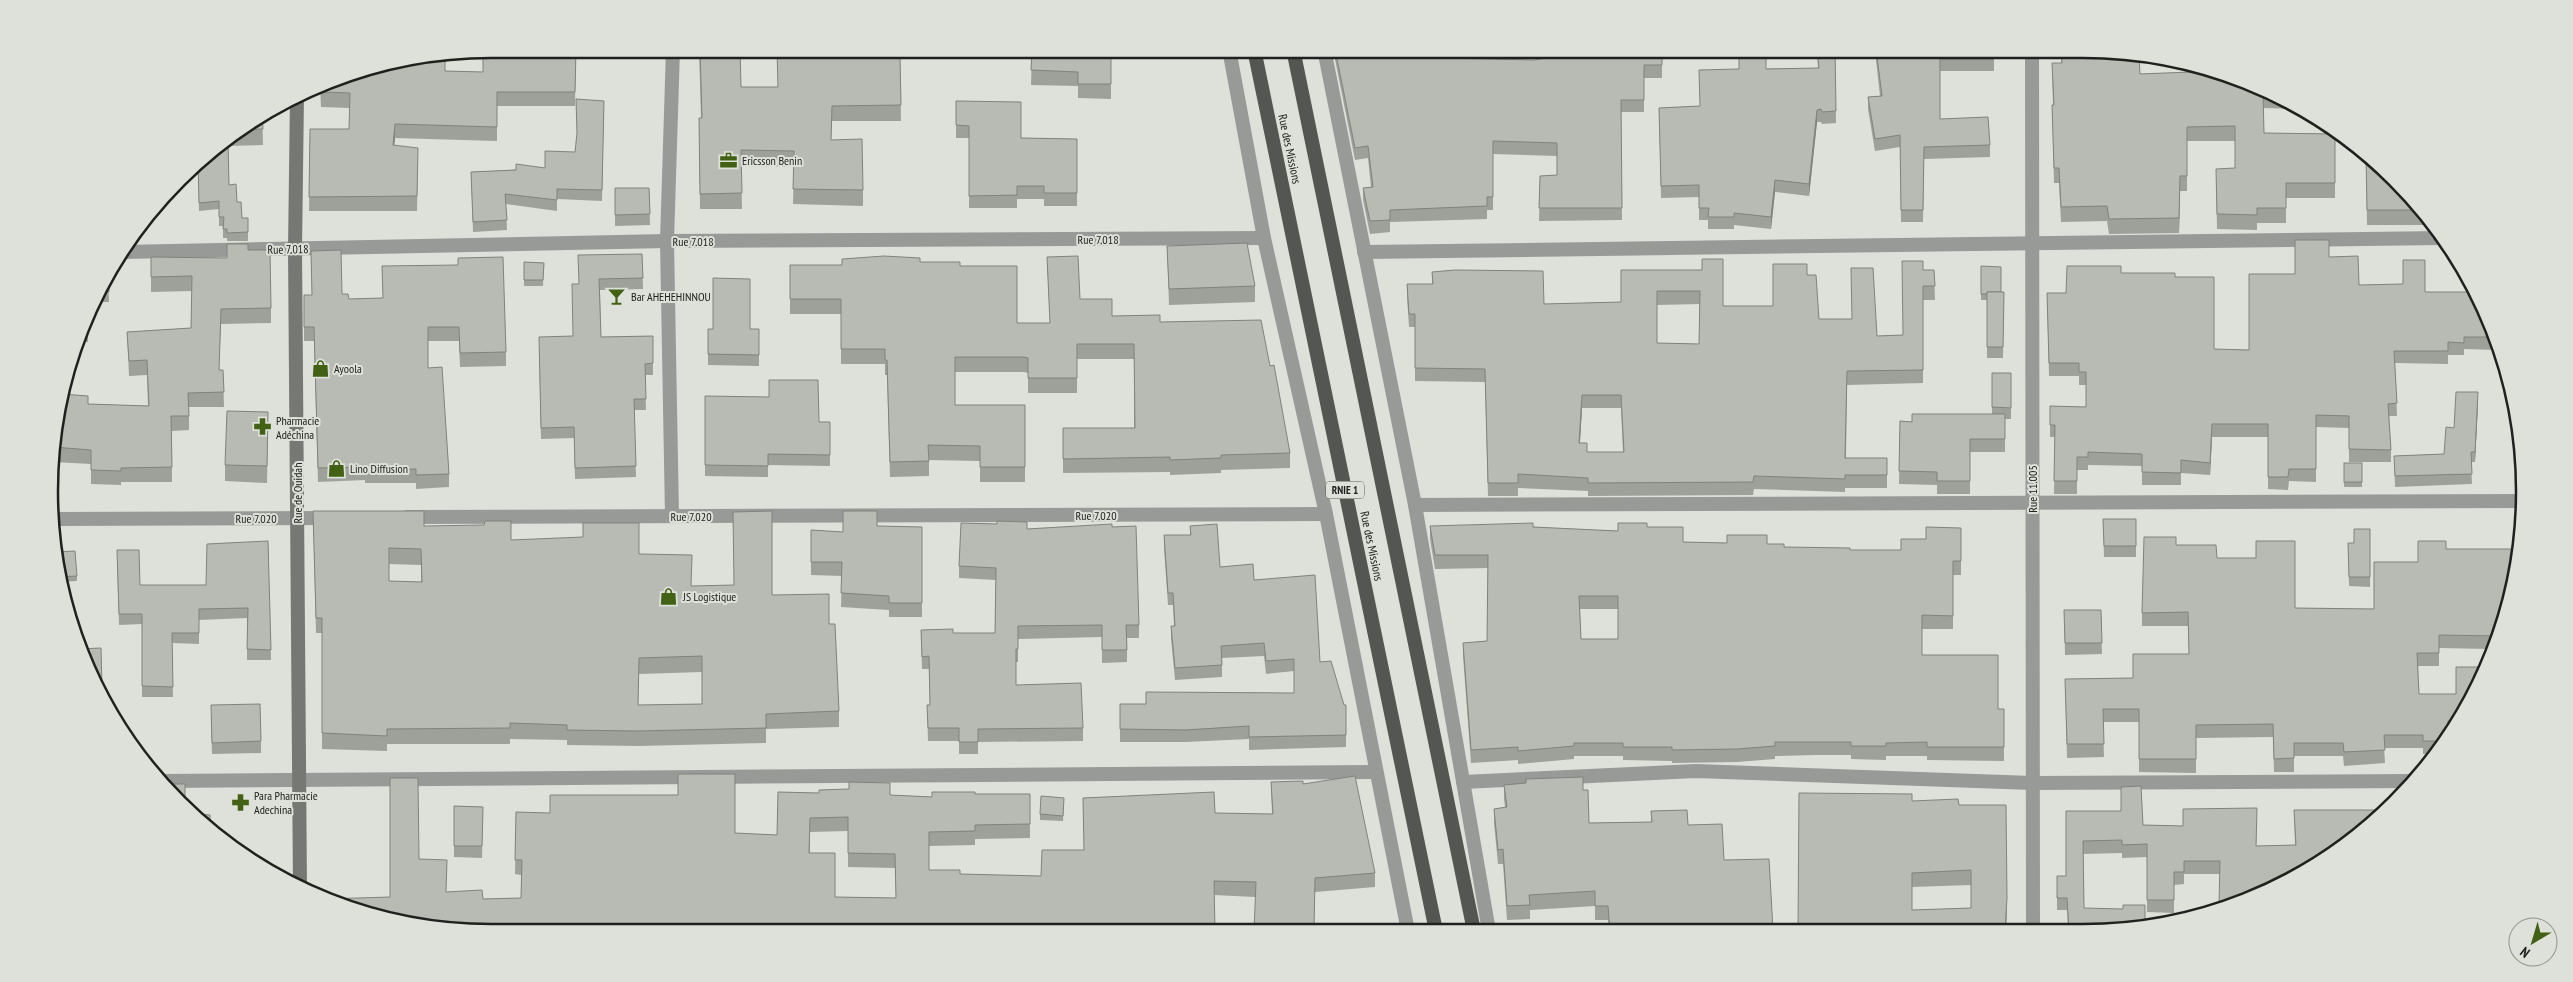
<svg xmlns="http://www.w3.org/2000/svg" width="2573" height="982" viewBox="0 0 2573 982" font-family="'PT Sans Narrow',sans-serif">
<rect width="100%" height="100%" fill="#dde1da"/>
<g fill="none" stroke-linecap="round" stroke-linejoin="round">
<g stroke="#989a97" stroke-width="14">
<path d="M1229,49L1264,238L1326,514L1408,931"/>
<path d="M1324,49L1415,505L1489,931"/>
<path d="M2032,49L2033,930"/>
<path d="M123,252L667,241L1264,238"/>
<path d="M1364,252L2442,238"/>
<path d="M1415,505L2523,501"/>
<path d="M672,516L667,241L673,49"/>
<path d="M407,517L1326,514"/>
<path d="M55,519L330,518"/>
<path d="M165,781L1375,772"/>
<path d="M1463,782L1696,771L2033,783L2411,781"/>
</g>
<path stroke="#767874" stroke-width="14" d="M297,96L295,249L300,889"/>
<g stroke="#545751" stroke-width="14">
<path d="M1254,49L1436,931"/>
<path d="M1293,49L1474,931"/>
</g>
</g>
<g fill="#9da19a" fill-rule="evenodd">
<path d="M576,49L575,106H497V141L395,138L394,145L418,162L417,211H309L310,129H349L350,108L321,107L320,85L445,71L483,72Z"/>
<path d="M699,49H740L741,87H778L827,57H900L901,121H832L831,140L863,190V206L793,204L794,167L741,166L742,209H700L699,118H701Z"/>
<path d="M1032,49H1111V99L1078,98V86L1031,85Z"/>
<path d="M1333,49H1447V58L1534,60L1546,58V49H1697V58H1662V78H1644V112H1621L1622,220L1539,221L1540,176L1557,175V156L1493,154V210H1487V219L1390,222V232L1370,234L1363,200V188L1371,187L1368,158L1355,160Z"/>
<path d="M1817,49H1835L1836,123L1822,124L1821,122H1817L1809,196L1775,192L1771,229L1734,225V229H1708V220H1699V197L1661,198L1659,108L1700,106L1739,69L1818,68Z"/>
<path d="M1876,49H1994V71H1940V119L1990,145V157L1924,159L1923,222H1901L1900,147L1875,151L1868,109V97L1880,96L1876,60Z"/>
<path d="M2061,49H2082L2140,74L2216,71L2278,94L2301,109L2264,108V133L2335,134V198H2286V223H2257V230L2217,229L2216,184L2235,168V141H2187V191H2180L2179,233L2109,234L2107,221L2061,222L2059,183H2054L2052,105H2053L2052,63H2061Z"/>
<path d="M576,99L604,101L602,201L557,199V211L506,204L507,230L473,232L471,172L545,168L575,152L577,136Z"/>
<path d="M956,101L1021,138L1077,139V206H1044V199H1017V208H969V138H956Z"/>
<path d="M262,113L263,145L228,146L229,185L237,202L242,218H248V241H227V238H223V226H219V209L199,211L198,160Z"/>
<path d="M2366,154L2415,200L2433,225H2367Z"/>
<path d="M615,188H649L650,225L615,226Z"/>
<path d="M1167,246L1255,286V302L1169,305Z"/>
<path d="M248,250L271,308V323L221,324L219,370H223L224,407H189V430L172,431V482H121V485L91,484V464L54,462L53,433L88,404L148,406L147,375L129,376L127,332L191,328L192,291L151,292V257L227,258Z"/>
<path d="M311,251L342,294L349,299L383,298L382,266L506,352V366L460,367L459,341H428V368L449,474V487L416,489V483H365V480L318,482L314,341H304V295H312Z"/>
<path d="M642,254L643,289L600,290L601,337L653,336V375H645L646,410H634L636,477L575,479L574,438L541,439L539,348L573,336L579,284Z"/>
<path d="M1047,257L1080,299L1112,316L1160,322L1270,366L1290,453V468L1221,470V473L1170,475V472L1063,473V428H1134V359H1077V393H1028V373L1024,372H955V405H1025V482H980V461L929,460V476L890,477L887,375H885V364H841V314H790V265L960,266L1017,323H1050Z"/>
<path d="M2329,257L2359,285L2425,292H2468L2472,285L2501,349L2503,359H2498V350L2464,349V355H2448V364L2395,363L2397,416H2389L2391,450V462H2349V428L2316,427V482L2289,481L2288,490L2268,489V437H2212L2210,475L2181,473V485H2142V466L2088,465V470H2077V494H2054L2055,437H2050V406L2086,407V385H2079V376H2049L2047,293H2066L2121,273L2175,277L2214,349L2249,350L2295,274Z"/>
<path d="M524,262L544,263L543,286H524Z"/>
<path d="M1981,266L2001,292H2004L2003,358H1987V300H1981Z"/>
<path d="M108,270L109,302H93Z"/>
<path d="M1702,270L1723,306H1773L1807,275L1819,319L1877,336L1903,335L1923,270H1934L1935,300H1923V383L1847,385L1846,458H1887V488H1845V492L1754,489L1753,495L1588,496V491L1518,488V496H1488L1485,382L1415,381V327H1409L1407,297V284H1432V272L1544,304L1621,302ZM1700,304L1699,344L1657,343V305ZM1582,408H1621L1623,452H1587L1580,443Z"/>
<path d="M88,315V342H75Z"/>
<path d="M708,329H759V366L708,365Z"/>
<path d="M1992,373H2011V419H2005V452H1970V494H1937V485L1899,484L1900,421L1912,422L1992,414Z"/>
<path d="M705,396L819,422H830V466L768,465V477L705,476Z"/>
<path d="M2478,403L2475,462H2471L2472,484L2395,487L2394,456L2444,454L2454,428Z"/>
<path d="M2514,406L2520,433H2514Z"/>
<path d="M268,429L267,483L225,481V465Z"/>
<rect x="2344" y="463" width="18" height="24"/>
<path d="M313,511L424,526L511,540L639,554L691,586L772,595L829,624L839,711V727L766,729V743L638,746L567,745V740L510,739V744H387V751L322,749V633H316ZM389,564L421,565V582L389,581ZM702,672V704L638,705L639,674Z"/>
<path d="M843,511L877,526L922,527V617H889V610L841,607L842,576L811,575V530L843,532Z"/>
<path d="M2103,519H2136V557H2104Z"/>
<path d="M1190,526L1220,567L1254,580L1320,662L1344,705H1346V747L1249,750V739L1185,742H1120V704H1146L1294,693V671L1266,674L1264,656L1222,658V677L1175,680L1171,638V626H1174L1173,605H1168L1164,548V535H1190Z"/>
<path d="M1430,526L1533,527L1618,531L1647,527L1683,542L1767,544L1784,547L1850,550H1901L1926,539L1961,528V575H1953V629H1922V655L1998,709H2004V761L1927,760V756H1886V760L1851,759V755H1815L1775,756V759L1737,762L1672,763V761L1623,760V756H1574V759L1518,764V760L1471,763L1463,656V643L1487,641L1488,568L1435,569L1430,539ZM1580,609H1618V639H1581Z"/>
<path d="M1112,527L1139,625V638H1127V662L1102,663V637L1018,639V662H1016V685L1083,728V741L978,742V754H959V741H928L927,705H930L929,669H922L921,630L953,633H995L996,580L959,578V566L1027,529Z"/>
<path d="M2370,529V587L2349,586L2348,543H2354Z"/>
<path d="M2520,538L2509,606L2490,649L2439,648V666H2418L2419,694H2456L2481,667L2451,734H2448V738L2434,754H2423V748H2384L2385,763L2344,766L2343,756H2294V772H2274L2273,737L2196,738V773L2139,772V722H2103L2104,757L2067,758L2065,679L2133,678L2189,654L2188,626H2142V613L2176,545L2217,558L2295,608L2374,609L2418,562L2446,549H2515Z"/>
<path d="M268,541L271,660H247V618L199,620V644L172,643L173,697H142V624L119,625L117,561L140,585H206Z"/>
<path d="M56,552L77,576V581L59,582L57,578Z"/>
<path d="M2064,610H2101L2102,654L2065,655Z"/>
<path d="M101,648L102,697L82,660Z"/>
<path d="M211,716L261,741V753L212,754Z"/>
<path d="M1271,782L1303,784L1375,873V887L1255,897L1214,895L1215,932L491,933L376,918L390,897L419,859L446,892L483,899L521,898V875L515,874L516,812L735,833L777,835L778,792L890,795L932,797L975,794H1030V838L975,839V845L929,846V870L960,874L1041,876L1084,850L1083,798L1215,813L1272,814ZM848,831V867L895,868L896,898L835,897L810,853V832Z"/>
<path d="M1504,785L1583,790L1589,823L1651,822V811L1688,825L1724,860L1773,930L1609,931L1608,920H1595V906L1530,910V919L1507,920L1503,864H1498L1494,823V809L1505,807L1504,799Z"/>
<path d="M1064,798L1063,821L1040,820V814Z"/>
<path d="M1912,801L1959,805L2007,912L2006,930H1798ZM1971,885V908L1912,910V887Z"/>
<path d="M454,806L483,807L482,858L454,857Z"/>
<path d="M2294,810H2385L2220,874H2184V884L2174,885V913L2147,912V857L2122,858V853L2083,854L2084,908L2140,929L2068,930L2067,910H2057V889L2066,876V811L2143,825L2183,826L2257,820L2256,846L2295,845Z"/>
</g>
<g fill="#80837d">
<path d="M1817,110V122L1809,196V184Z"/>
<path d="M395,124V138L393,159V145Z"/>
<path d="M2180,176V191L2179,233V218Z"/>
<path d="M1775,180V192L1771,229V217Z"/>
<path d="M2478,392V403L2475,462V452Z"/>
<path d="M1582,395V408L1579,456V443Z"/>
<path d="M2212,424V437L2210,475V463Z"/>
<path d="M2007,898L2006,930H2005Z"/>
</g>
<g fill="#b7bbb3" stroke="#80837d" fill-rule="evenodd">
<path d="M491,49H576L575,92H497V127L395,124L393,145L418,148L417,196L309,197L310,129H349L350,93L321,92L320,85L349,72L445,56V71L483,72V50Z"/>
<path d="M700,49H740L741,87H778L777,49H827V57H900L901,105L832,106L831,140L862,139L863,190L793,189L794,151L741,150L742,193L700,194L699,118H702Z"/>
<path d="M1032,49H1111V84H1078V72L1031,70Z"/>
<path d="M1335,49H1447V58L1534,60L1546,58V49H1662V65H1644V100H1621L1622,208H1539L1540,176L1557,175V143L1493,141V197H1487V206L1390,210V220L1370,221L1363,188L1373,187L1368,146L1355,148Z"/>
<path d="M1739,49H1766V69L1819,68L1817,49H1835L1836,111L1822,112L1821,109L1817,110L1809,184L1775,180L1771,217L1734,213V217H1708L1709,208H1699V185L1661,186L1659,108L1700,106L1699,70L1739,69Z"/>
<path d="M1876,49H1994V59H1940V119L1988,117L1990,145L1924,147L1923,210H1901L1900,135L1875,139L1868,97L1882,96Z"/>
<path d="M2061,49H2082L2139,56L2140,74L2216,71L2275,94L2263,93L2264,133L2335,134V183H2286V208H2257V215L2217,214L2216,169L2235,168V126L2187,127V176H2180L2179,218L2109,219L2107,206L2061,207L2059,168H2054L2052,105H2054L2052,63H2062Z"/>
<path d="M576,99L604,101L602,190L557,189V200L505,194L507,220L473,222L471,172L516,170V164L545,168V151L575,152L577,133Z"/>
<path d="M956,101L1021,102V138L1077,139V193H1044V186H1017V195L969,196V126L956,125Z"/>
<path d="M262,113L263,129L240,130Z"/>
<path d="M221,143H228L229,185L236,184L237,202H241L242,218H248V232L227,233V229H223L224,217H219V201L199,203L198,160Z"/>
<path d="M2366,154L2415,200L2422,210H2367Z"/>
<path d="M615,188H649L650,214L615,215Z"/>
<path d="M2295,240H2329V257L2358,256L2359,285L2403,284V260H2425V292H2468V285H2472L2495,337H2464V343L2448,342V351H2394L2397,403L2388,404L2391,450L2349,449V416L2316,415V469H2289L2288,477H2268V424H2212L2210,463L2181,460V473L2142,472V454L2088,452V457H2077V481H2054L2055,425H2050V406L2086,407V372H2079V363H2049L2047,293H2066L2067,266H2121V273H2175V277H2214V349L2249,350V274H2295Z"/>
<path d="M1247,243L1255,286L1169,289L1167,246Z"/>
<path d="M227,244H248V250H270L271,308L221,309L219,370H223L224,392L188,393L189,416H171L172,467L121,468V471L91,470V450L53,447V433L62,394L88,396V404L149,406L147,360L129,361L127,332L191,328L192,276L151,277V257L227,258Z"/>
<path d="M341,250L342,294H348L349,299L383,298L382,266L458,265V258L503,257L506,352L460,353L459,327H428V368L442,367L449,474L416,475V469L365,470V467L318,468L314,327H304V295H312L311,251Z"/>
<path d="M642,254L643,278L599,279L601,337L653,336V363L645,364L646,399H634L636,466L575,468L574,427L541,428L539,337L573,336L572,284H579L578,255Z"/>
<path d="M884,256L920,258V262H960V266H1017V323H1050L1047,257L1078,256L1080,299H1112V316L1160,315V322L1261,320L1270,366L1274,365L1290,453L1221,455V458L1170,460V457L1063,459V428H1135L1134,344H1077V378H1028V358L1024,357H955V405H1025V467H980V446L928,445L929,461L890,462L887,360H885V349H841V299H790V265H842V259Z"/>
<path d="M1702,259H1723V306H1773V264H1807V275H1816L1819,319H1852L1851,268H1873L1877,336L1903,335L1902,261H1923V270H1934L1935,286H1923V370L1847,371L1845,458H1887V475H1845V479L1754,476L1753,482L1588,483V478L1518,474V483H1488L1485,369L1415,368V314H1409L1407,284H1433L1432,272L1455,270L1543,271L1544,304L1621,302V270H1702ZM1657,291H1700L1699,344L1657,343ZM1582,395H1621L1624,452H1587V443H1579Z"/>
<path d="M524,262L544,263L543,280H524Z"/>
<path d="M1981,266L2001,267V292H1987V294H1981Z"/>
<path d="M109,269V292H98L108,270Z"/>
<path d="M713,278L750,279V329H759V355L708,354V329H713Z"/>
<path d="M1987,292H2004L2003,347H1987Z"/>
<path d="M88,315V331H80Z"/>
<path d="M1992,373H2011V408L1992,407Z"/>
<path d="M769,380H818L819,422H830V455L768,454V466L705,465V396L769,397Z"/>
<path d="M2456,392H2478L2475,452H2471L2472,474L2395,476L2394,456L2444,454L2446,427L2454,428Z"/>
<path d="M2514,406L2518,421H2514Z"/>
<path d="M227,411L268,412L267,466L225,465Z"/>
<path d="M1912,414H2005V439H1970V481H1937V472L1899,471L1900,421L1912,422Z"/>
<rect x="2344" y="463" width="18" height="19"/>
<path d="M313,511H424V526L484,525L485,521H511V540L583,537V523H639V554L692,555L691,586L734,585L733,512L772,511V595L829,594V624H835L839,711L766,714V728L638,731L567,730V725L510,723V728L387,729V736L322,733V618H316ZM389,548L421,549L422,582L389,581ZM702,656V704L638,705L639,658Z"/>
<path d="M843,511H877V526L922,527V603H889V596L841,593L842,562H811V530L843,532Z"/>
<path d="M2103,519H2136V546H2104Z"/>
<path d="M997,521L1027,522V529L1112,524V527L1136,526L1139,625H1126L1127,650H1102V625L1018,626V649H1016V685L1081,683L1083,728L978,729V742H959V728H928L927,705H930L929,656L922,657L921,630L953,629V633H995L996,568L959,566L961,523L997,524Z"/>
<path d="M1533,523V527L1618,531V523H1647V527H1683V542L1727,543V535H1767V544H1784V547L1850,548V550H1901V539H1926V527L1961,528V561H1953V616L1922,615V655H1998V709H2004V747H1927V742L1886,743V746H1851V742H1775V746L1737,749L1672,750V747H1623V743H1574V746L1518,751V747L1471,750L1463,643L1487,641L1488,555H1435L1430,526ZM1579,596H1618V639H1581Z"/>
<path d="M1217,524L1220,567L1253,564L1254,580L1315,575L1320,662L1331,661L1344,705H1346V735L1249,737V726L1185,730L1120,729V704H1146V692L1294,693V659L1266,661L1264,643L1221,646L1222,665L1175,668L1171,626H1175L1173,593H1168L1164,535H1191L1190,526Z"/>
<path d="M2354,529H2370V577H2349L2348,543H2354Z"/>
<path d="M2144,537H2176V545H2216L2217,558H2256V541H2295V608L2374,609V562H2418V541H2446V549H2515V538H2520L2509,606L2496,636L2439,635V653H2417L2419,694H2456V667H2481L2457,721H2448V739L2446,741H2423V735H2384L2385,750L2344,752L2343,743H2294V758L2274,759L2273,724L2196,725V759H2139V709H2103L2104,744H2067L2065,679L2133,678V654H2189L2188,612L2142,613Z"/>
<path d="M268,541L271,650L247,649L248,608L199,609V633H172L173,687L142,686V614H119L117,550H139L140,585H206L207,544Z"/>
<path d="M75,551L77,576L57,577L56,552Z"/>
<path d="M2064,610H2101L2102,643H2065Z"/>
<path d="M101,648L102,689H98L82,660L79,649Z"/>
<path d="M260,704L261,741L212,743L211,705Z"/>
<path d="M678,774H735V833L777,835L778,792L819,793V790L849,789V782L890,783V795L932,797V792H975V794H1030V824L975,825V831L929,832V870H960V874L1041,876L1042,850H1084L1083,798L1214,792L1215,813L1273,814L1271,782L1303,781V784L1355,776L1375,873L1315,878L1314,931H1254L1256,882L1214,881L1215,932L652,933V924H618V933H556V925H500V933H491L459,929V925L433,926L376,918L326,899L390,897V778H418L419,859L447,860L446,892L482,890L483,899L521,898L522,860H515L516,812L550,813V795H678ZM848,817V853L895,854L896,898L835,897V853H809L810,818Z"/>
<path d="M1583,777V790H1588L1589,823L1652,822L1651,811L1687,810L1688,825L1722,824L1724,860L1769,859L1773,930L1610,931L1608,906H1595V891L1529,895L1530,905L1507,906L1503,849L1498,850L1494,809L1507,807L1504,785L1526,783V779Z"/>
<path d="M167,784H185V803Z"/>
<path d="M2141,786L2143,825L2183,826V809L2257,808L2256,846L2296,845L2294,810H2385L2374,823L2277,888L2219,905L2220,861H2184V872H2174V900H2147V844L2122,845V840L2083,841L2084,908L2123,909V905H2145V928L2140,929L2069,930L2067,898H2057V876H2066V811H2121V787Z"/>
<path d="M1799,793L1912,794V801L1958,799L1959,805H2006L2007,898L2005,930H1862L1846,929V930H1798ZM1971,870V908L1912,910V873Z"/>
<path d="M1041,796L1064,798L1063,816L1040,814Z"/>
<path d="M454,806L483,807L482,846H454Z"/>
<path d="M196,814L210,815V829Z"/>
</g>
<defs>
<symbol id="office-bare" viewBox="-9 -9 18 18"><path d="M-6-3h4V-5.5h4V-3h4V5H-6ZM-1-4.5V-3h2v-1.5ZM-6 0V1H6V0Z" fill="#436114" stroke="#dde1da" stroke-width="2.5" paint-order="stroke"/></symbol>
<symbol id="bar-bare" viewBox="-9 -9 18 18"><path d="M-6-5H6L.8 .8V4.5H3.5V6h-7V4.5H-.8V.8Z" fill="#436114" stroke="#dde1da" stroke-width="2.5" paint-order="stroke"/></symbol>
<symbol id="shop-bare" viewBox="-9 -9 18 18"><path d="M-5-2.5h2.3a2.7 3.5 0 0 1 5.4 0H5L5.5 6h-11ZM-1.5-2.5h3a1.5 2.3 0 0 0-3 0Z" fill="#436114" stroke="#dde1da" stroke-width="2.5" paint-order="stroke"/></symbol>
<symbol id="pharmacy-bare" viewBox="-9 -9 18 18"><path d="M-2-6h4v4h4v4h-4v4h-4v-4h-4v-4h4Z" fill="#436114" stroke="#dde1da" stroke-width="2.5" paint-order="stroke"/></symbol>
</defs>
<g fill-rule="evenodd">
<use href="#office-bare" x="716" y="148" width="25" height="25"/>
<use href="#bar-bare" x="604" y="284" width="25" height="25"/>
<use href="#shop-bare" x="308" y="356" width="25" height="25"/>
<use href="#pharmacy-bare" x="250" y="414" width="25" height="25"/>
<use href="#shop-bare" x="324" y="456" width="25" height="25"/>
<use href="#shop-bare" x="656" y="584" width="25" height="25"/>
<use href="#pharmacy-bare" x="228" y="790" width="25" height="25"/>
</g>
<g text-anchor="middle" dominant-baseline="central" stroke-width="4" stroke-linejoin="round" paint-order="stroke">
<rect fill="#dde1da" stroke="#595b56" stroke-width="1" x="1326" y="481.5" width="38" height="17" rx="4"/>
<g font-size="11" font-weight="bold" fill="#20211e">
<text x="1345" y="490">RNIE 1</text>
</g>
<g font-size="12" fill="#20211e" stroke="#dde1da">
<text transform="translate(1290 149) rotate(78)">Rue des Missions</text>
<text x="1098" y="239">Rue 7.018</text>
<text x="693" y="241">Rue 7.018</text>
<text transform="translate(288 249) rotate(-1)">Rue 7.018</text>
<text transform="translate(2032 489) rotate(-90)">Rue 11.005</text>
<text transform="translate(297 493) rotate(-90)">Rue de Ouidah</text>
<text x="1096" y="515">Rue 7.020</text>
<text x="691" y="516">Rue 7.020</text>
<text x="256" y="518">Rue 7.020</text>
<text transform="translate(1372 546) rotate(78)">Rue des Missions</text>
</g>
<g font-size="12" fill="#20211e" stroke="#dde1da" text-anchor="start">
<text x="742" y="160">Ericsson Benin</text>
<text x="631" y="296">Bar AHEHEHINNOU</text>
<text x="334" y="368">Ayoola</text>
<text x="276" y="420">Pharmacie<tspan x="276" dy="14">Adéchina</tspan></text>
<text x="350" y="468">Lino Diffusion</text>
<text x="683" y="596">JS Logistique</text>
<text x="254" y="795">Para Pharmacie<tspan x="254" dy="14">Adechina</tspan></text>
</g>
</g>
<path d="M0 0H2573V982H0ZM491 58H2083A433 433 0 0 1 2516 491V491A433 433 0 0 1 2083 924H491A433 433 0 0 1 58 491V491A433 433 0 0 1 491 58Z" fill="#dde1da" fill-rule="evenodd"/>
<path fill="none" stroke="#20211e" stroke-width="2.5" d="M491 58H2083A433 433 0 0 1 2516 491V491A433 433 0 0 1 2083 924H491A433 433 0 0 1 58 491V491A433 433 0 0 1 491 58Z"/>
<g transform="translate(2533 942) rotate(218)"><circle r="24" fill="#dde1da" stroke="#91948f"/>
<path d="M0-4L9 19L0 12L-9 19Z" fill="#436114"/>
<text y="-8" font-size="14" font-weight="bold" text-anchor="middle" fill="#20211e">N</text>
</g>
</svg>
